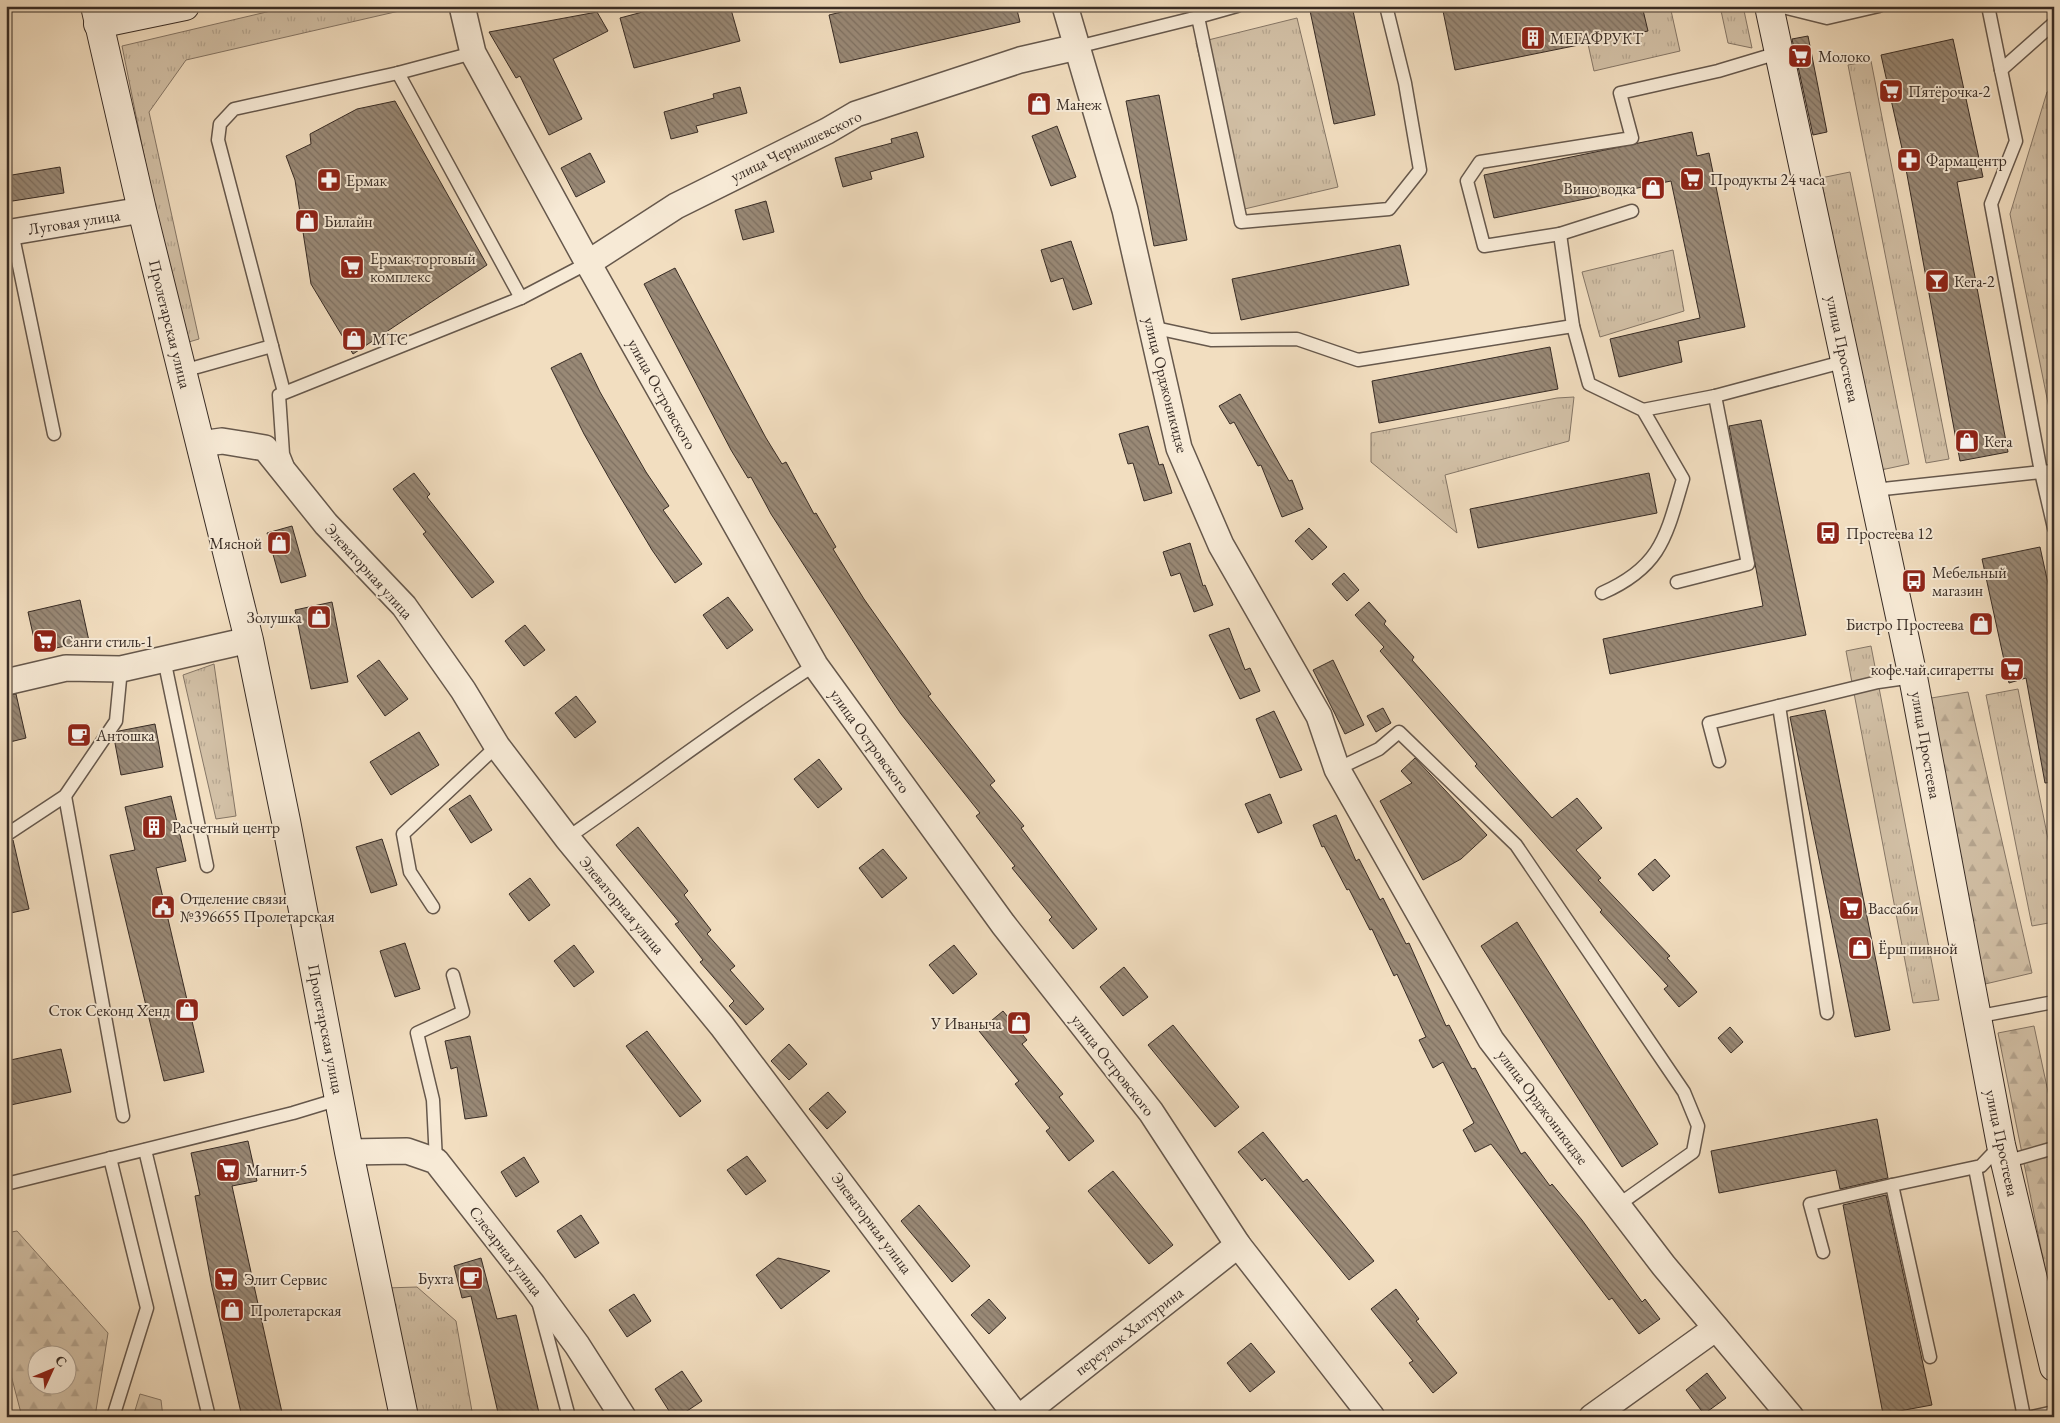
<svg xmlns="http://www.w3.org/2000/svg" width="2060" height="1423" viewBox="0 0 2060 1423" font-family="'EB Garamond',serif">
<defs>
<pattern id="grass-tufts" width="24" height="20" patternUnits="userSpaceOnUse" patternTransform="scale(1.25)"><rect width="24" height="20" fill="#d2c0a6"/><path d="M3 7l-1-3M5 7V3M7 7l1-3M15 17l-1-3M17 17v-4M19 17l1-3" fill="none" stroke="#b5a58f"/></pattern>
<pattern id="forest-firs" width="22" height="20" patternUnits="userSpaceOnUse" patternTransform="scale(1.25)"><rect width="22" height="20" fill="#d2c0a6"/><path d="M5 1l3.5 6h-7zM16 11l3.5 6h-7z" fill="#b5a58f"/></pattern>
<pattern id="building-back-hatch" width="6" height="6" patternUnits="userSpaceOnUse" patternTransform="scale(1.25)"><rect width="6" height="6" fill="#998976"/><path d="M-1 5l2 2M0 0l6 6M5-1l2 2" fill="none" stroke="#7e7061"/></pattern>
</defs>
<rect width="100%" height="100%" fill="#f2dec0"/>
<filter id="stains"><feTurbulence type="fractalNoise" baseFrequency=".004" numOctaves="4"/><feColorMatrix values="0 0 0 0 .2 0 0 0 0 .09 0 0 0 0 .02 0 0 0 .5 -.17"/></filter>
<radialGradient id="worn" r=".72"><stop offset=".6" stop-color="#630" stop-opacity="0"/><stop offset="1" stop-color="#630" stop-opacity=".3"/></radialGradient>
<g fill="url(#grass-tufts)" stroke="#857666">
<path d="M292,6H421L186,60L149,112L199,339L182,344L122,46Z"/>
<path d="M1642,6H1670L1680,51L1594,71L1588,44L1647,31Z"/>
<path d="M1720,6H1743L1752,48L1728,43Z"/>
<path d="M1297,18L1338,187L1236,211L1196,43Z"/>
<path d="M1871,61L1949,459L1926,463L1848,65Z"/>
<path d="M2054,90V433L2010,214L2047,92Z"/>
<path d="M1850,172L1909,464L1881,470L1816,179Z"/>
<path d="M1673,250L1684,311L1600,337L1582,272Z"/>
<path d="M1574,397L1569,441L1445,475L1457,533L1371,462V433L1557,398Z"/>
<path d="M1871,646L1939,1000L1913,1003L1846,651Z"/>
<path d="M214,664L236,816L216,819L183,675Z"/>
<path d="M2018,689L2054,869V922L2032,926L1986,695Z"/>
<path d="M417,1287L456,1321L473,1417H417L385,1288Z"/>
</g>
<g fill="url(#forest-firs)" stroke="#857666" fill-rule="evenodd">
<path d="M1968,692L2032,973L1981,985L1919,700Z"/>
<path d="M2034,1026L2054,1120V1314L1998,1033Z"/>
<path d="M17,1231L108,1333L95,1417H22L6,1356V1233ZM38,1356H68V1386H38Z"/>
<path d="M140,1394L161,1400L163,1417H133Z"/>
</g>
<g fill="url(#building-back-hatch)" stroke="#382c25">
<path d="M665,6H730L740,41L634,68L620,18Z"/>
<path d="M866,6H1016L1020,22L840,63L829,15Z"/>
<path d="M1309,6H1352L1375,115L1334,124Z"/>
<path d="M1442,6H1642L1648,31L1455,70Z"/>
<path d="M597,12L608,31L553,59L582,119L549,135L520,76L516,78L489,32Z"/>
<path d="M1808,36L1827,132L1813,135L1792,39Z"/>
<path d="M1953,39L1983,177L1957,182L2008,452L1960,461L1903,153L1881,55Z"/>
<path d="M740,87L747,113L696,126L698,132L671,139L664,112L714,98L713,94Z"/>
<path d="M1159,95L1187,240L1154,246L1126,101Z"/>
<path d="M395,101L487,265L353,354L311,284L295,180L286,156L311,144L310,134L357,109Z"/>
<path d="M1057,126L1076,177L1051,186L1032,136Z"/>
<path d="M917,132L924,157L870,172L872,179L843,187L835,158L892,143L891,139Z"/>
<path d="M1692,132L1697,156L1709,153L1745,327L1678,341L1682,362L1619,377L1610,339L1700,318L1671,181L1494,218L1484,175Z"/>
<path d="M590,153L605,182L576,197L561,168Z"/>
<path d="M60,167L64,193L6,202V176Z"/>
<path d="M766,201L774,232L743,240L735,210Z"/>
<path d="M1071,241L1092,304L1073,310L1063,278L1051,282L1041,250Z"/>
<path d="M1400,245L1409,285L1241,320L1232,279Z"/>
<path d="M675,268L766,438L782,464L786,462L814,514L816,513L836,547L833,549L864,599L931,694L928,696L995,781L990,785L1024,826L1021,828L1097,929L1073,949L1049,920L1052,917L1012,868L1015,866L976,816L980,813L901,714L878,680L771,514L751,477L748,478L731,450L644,284Z"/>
<path d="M1550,347L1558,389L1379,423L1372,381Z"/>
<path d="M581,353L600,392L646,472L669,506L663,510L702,564L675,583L652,550L613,485L584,434L551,368Z"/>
<path d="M1240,394L1289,481L1292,480L1303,509L1282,517L1261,465L1258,466L1234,422L1230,424L1219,406Z"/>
<path d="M1761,420L1806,635L1610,674L1603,639L1763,606L1729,426Z"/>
<path d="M1148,426L1159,465L1163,464L1172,493L1144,501L1133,463L1128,464L1119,434Z"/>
<path d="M414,473L430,494L427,497L494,582L472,598L423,534L426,532L393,489Z"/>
<path d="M1649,473L1657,513L1478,548L1470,509Z"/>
<path d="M292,526L306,576L281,583L267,533Z"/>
<path d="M1309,528L1327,547L1312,560L1295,541Z"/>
<path d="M1190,543L1203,586L1205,585L1213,605L1194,612L1180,573L1171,576L1163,552Z"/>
<path d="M2040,547L2054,611V782L2045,783L2026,678L2009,683L1982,559Z"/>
<path d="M1344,573L1359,590L1347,601L1332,584Z"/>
<path d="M728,597L753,630L727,649L703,615Z"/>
<path d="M80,600L89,641L37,652L28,612Z"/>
<path d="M332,602L348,682L311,689L295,610Z"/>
<path d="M1369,602L1386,621L1384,624L1414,657L1412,660L1552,818L1577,798L1602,828L1576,850L1601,878L1598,880L1670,956L1667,958L1697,992L1679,1007L1664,989L1668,986L1600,912L1602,910L1475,766L1477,764L1380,651L1384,647L1355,615Z"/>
<path d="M525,625L545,650L524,666L505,641Z"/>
<path d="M1229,628L1245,670L1250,668L1260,691L1240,699L1209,635Z"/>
<path d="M379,660L408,699L385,716L357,676Z"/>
<path d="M1333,660L1364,725L1345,734L1313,670Z"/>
<path d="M16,694L26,738L6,743V696Z"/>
<path d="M576,696L596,722L575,738L555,713Z"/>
<path d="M1383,708L1391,723L1376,732L1367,716Z"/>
<path d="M1825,710L1890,1030L1855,1037L1790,717Z"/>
<path d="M1274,711L1302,770L1280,778L1256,719Z"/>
<path d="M155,724L163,767L121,775L114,738L119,731Z"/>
<path d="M419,732L439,765L391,795L370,762Z"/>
<path d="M1415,758L1487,835L1461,859L1423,880L1380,801L1412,783L1401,771Z"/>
<path d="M819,759L842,789L818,808L794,779Z"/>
<path d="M1270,794L1282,823L1258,833L1245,804Z"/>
<path d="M470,795L492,830L471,843L449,809Z"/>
<path d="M171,796L186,861L156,868L204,1072L164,1081L110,855L135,850L125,807Z"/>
<path d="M1336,815L1356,861L1359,859L1380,900L1383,898L1406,944L1409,943L1446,1026L1449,1025L1472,1069L1475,1068L1521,1154L1525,1152L1550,1186L1552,1184L1582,1220L1642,1302L1645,1299L1660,1319L1639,1334L1612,1298L1609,1300L1596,1283L1491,1144L1475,1152L1463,1130L1474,1123L1443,1062L1433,1068L1419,1040L1426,1037L1397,974L1394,976L1372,929L1370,930L1349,889L1347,890L1324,846L1322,847L1313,825Z"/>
<path d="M638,827L688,891L684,895L711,930L707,934L735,966L730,970L764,1009L746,1025L729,1006L734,1001L700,962L703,960L675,924L679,922L616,845Z"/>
<path d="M382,839L397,885L371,893L356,847Z"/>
<path d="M13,840L29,909L6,914V843Z"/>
<path d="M883,849L907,878L882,898L859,868Z"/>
<path d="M1655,859L1670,876L1653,891L1638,874Z"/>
<path d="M530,878L550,905L529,921L509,894Z"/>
<path d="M1517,922L1658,1144L1622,1167L1481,946Z"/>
<path d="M405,943L420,989L395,997L380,951Z"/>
<path d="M574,945L594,972L574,987L554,961Z"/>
<path d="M954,945L977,974L953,994L929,965Z"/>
<path d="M1124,967L1148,997L1123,1016L1100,987Z"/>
<path d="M1003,1011L1027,1040L1022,1044L1063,1094L1059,1097L1094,1141L1069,1161L1046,1131L1050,1128L1015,1084L1019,1081L979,1031Z"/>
<path d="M1173,1025L1239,1107L1215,1127L1148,1045Z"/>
<path d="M1730,1027L1743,1042L1731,1053L1718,1038Z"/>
<path d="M647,1031L701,1101L680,1117L626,1046Z"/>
<path d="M470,1036L487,1116L465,1119L457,1067L451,1069L445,1041Z"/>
<path d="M789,1044L807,1064L789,1080L771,1061Z"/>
<path d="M61,1049L71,1092L6,1106V1061Z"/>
<path d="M828,1092L846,1112L827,1129L809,1109Z"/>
<path d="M1877,1119L1888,1178L1840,1189L1836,1170L1719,1193L1711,1151Z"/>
<path d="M1263,1132L1303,1182L1307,1179L1374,1261L1349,1280L1265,1178L1262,1181L1238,1152Z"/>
<path d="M248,1141L257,1181L232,1186L283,1417H242L212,1287L195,1196L200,1195L191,1153Z"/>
<path d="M747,1156L766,1181L746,1195L727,1170Z"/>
<path d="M524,1157L539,1182L516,1197L501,1172Z"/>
<path d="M1113,1171L1173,1245L1149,1264L1088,1191Z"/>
<path d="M1886,1195L1932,1405L1883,1414L1843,1205Z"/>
<path d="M919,1205L970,1266L952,1282L901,1221Z"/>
<path d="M581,1215L599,1243L575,1258L557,1231Z"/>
<path d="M481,1258L497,1319L516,1315L540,1417H499L471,1296L462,1298L454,1266Z"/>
<path d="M778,1258L830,1271L781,1309L756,1275Z"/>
<path d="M1396,1289L1419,1319L1416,1321L1457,1373L1433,1393L1409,1363L1413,1361L1371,1309Z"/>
<path d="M634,1294L651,1321L627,1337L609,1310Z"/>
<path d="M989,1299L1006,1318L989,1334L971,1315Z"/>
<path d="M1251,1343L1275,1372L1250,1392L1227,1363Z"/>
<path d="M682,1371L702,1401L678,1417H673L655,1389Z"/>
<path d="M1707,1373L1726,1398L1704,1414L1686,1390Z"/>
</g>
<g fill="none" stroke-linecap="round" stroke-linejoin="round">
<defs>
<g id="lane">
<path d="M1779,6L1827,18L1879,6"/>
<path d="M1988,6L2001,70L2054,23"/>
<path d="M1198,17L1237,6"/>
<path d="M1077,47L1198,17L1241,222L1389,209L1420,170L1405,83L1386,6"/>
<path d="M398,73L521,298"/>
<path d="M12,232L54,434"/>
<path d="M1560,234L1632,211"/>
<path d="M1151,327L1211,340L1297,339L1358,360L1573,326"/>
<path d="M183,371L272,346"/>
<path d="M284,392L218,140L220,124L234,109L398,73L473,53"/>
<path d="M1643,410L1715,396L1846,361"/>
<path d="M287,464L283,454L279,395L521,298L588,263"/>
<path d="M2054,471L2041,472L2054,528"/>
<path d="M1874,490L2041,472L1991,204L2016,141L2001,70"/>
<path d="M1677,582L1748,564L1715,396"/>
<path d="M1602,593C1661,567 1666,537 1683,479L1643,410L1589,384L1573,326L1560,234L1484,246L1467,181L1480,162L1632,138L1620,93L1718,71L1778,53"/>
<path d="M164,659L207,866"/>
<path d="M1779,706L1827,1013"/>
<path d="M1719,761L1709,723L1878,682L1913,677"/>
<path d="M1337,769L1379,749L1399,732L1516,845L1684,1092L1698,1126L1693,1152L1618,1205"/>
<path d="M65,796L123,1116"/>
<path d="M6,835L65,796L116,721L121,669"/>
<path d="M567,838C650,781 730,719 815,665"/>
<path d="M433,907L410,872L403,834L497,746"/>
<path d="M1975,1017L2054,1002"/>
<path d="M145,1150L209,1417"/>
<path d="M110,1158L147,1308L113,1417"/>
<path d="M436,1161L433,1100L417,1033L463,1012L453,975"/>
<path d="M2005,1162L2054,1148"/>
<path d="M1975,1168L2024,1417"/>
<path d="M6,1184L293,1113L339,1099"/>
<path d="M1892,1185L1981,1166L2001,1145"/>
<path d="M1823,1252L1810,1204L1892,1185L1930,1357"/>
<path d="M539,1305L569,1417"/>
<path d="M2032,1417L2054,1412"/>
</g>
<g id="street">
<path d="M462,6L473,53L588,263L815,665L1003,924L1151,1112L1238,1245L1372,1417"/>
<path d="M1065,6L1125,210L1179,448L1221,545L1319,716L1337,769L1491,1040L1664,1266L1791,1417"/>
<path d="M6,233L142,210"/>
<path d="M588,263L676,206L827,131L856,114L1020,60L1077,47"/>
<path d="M200,444L222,441L265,448L326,524L404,606L463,690L497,746L567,838L722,1026L1017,1417"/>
<path d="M6,682L66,668L121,669L249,640"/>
<path d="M349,1152L407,1151L436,1161L533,1285L577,1345L623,1417"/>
<path d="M1020,1417L1238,1245"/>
<path d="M1592,1417L1716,1328"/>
</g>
<g id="secondary">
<path d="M95,6L142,210L249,640L286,821L349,1152L404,1417"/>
<path d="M1769,6L1913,677L2001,1145L2054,1367"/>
<path d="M98,24L185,6"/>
</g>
</defs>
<use href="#lane" stroke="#66584c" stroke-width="15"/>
<use href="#street" stroke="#66584c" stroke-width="28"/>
<use href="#secondary" stroke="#382c25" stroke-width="30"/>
<use href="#lane" stroke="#f7ead6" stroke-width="12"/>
<use href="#street" stroke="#f7ead6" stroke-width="25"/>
<use href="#secondary" stroke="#f7ead6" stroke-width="28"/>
</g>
<defs>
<symbol id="building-square" viewBox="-11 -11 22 22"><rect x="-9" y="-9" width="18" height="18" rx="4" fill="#8f2418" stroke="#f7ead6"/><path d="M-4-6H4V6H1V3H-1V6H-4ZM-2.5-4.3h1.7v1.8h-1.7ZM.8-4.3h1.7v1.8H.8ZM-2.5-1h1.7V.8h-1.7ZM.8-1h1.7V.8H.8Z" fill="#fff"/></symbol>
<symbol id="supermarket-square" viewBox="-11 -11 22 22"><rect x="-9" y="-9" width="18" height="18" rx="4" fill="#8f2418" stroke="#f7ead6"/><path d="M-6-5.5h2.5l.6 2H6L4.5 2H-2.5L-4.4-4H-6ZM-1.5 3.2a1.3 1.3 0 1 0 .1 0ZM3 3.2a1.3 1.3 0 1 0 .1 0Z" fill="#fff"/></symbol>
<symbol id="shop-square" viewBox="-11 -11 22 22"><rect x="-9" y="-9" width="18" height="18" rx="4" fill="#8f2418" stroke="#f7ead6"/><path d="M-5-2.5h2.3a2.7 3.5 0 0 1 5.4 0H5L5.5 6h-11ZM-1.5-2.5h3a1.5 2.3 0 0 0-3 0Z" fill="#fff"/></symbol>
<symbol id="pharmacy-square" viewBox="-11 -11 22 22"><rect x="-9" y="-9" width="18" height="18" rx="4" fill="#8f2418" stroke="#f7ead6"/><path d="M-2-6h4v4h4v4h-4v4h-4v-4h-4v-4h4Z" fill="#fff"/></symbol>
<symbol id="bar-square" viewBox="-11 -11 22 22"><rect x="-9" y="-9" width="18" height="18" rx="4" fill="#8f2418" stroke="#f7ead6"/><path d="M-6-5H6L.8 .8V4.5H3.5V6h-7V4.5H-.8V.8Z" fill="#fff"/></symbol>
<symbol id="bus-square" viewBox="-11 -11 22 22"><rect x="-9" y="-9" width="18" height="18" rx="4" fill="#8f2418" stroke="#f7ead6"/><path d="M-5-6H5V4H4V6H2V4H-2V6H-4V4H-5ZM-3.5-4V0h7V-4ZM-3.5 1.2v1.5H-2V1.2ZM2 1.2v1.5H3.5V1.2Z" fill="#fff"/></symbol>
<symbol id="cafe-square" viewBox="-11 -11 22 22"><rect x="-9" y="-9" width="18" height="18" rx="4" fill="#8f2418" stroke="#f7ead6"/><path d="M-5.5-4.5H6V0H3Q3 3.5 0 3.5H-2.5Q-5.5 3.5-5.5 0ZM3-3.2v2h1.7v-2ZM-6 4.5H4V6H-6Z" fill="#fff"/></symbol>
<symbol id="civic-square" viewBox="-11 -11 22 22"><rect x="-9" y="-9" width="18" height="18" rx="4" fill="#8f2418" stroke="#f7ead6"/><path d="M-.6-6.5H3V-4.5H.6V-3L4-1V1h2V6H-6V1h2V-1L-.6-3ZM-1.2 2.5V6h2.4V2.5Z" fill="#fff"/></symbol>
</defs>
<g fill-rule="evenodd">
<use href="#building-square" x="1519" y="24" width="28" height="28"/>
<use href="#supermarket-square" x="1786" y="42" width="28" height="28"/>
<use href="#supermarket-square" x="1877" y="77" width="28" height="28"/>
<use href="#shop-square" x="1025" y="90" width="28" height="28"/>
<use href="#pharmacy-square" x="1895" y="146" width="28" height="28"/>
<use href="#supermarket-square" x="1678" y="165" width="28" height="28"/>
<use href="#pharmacy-square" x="315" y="166" width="28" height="28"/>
<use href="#shop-square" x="1639" y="174" width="28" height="28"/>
<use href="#shop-square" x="293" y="207" width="28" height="28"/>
<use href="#supermarket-square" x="338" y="253" width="28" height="28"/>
<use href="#bar-square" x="1923" y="267" width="28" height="28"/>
<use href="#shop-square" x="340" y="325" width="28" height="28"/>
<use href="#shop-square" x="1953" y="427" width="28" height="28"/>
<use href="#bus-square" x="1814" y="519" width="28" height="28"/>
<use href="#shop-square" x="265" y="529" width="28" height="28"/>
<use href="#bus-square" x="1900" y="567" width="28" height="28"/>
<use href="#shop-square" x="305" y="603" width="28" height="28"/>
<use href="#shop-square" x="1967" y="610" width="28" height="28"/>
<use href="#supermarket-square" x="31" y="627" width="28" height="28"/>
<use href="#supermarket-square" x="1998" y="655" width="28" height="28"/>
<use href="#cafe-square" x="65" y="721" width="28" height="28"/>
<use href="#building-square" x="140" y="813" width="28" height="28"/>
<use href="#civic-square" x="149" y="893" width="28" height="28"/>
<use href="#supermarket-square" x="1837" y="894" width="28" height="28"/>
<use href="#shop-square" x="1846" y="934" width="28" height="28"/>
<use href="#shop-square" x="173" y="996" width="28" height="28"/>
<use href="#shop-square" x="1005" y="1009" width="28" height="28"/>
<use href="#supermarket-square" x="214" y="1156" width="28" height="28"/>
<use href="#cafe-square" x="457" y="1264" width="28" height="28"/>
<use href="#supermarket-square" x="212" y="1265" width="28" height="28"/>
<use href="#shop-square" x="218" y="1296" width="28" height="28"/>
</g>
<g text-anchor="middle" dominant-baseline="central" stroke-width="4" stroke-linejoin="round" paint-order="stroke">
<g font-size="16" fill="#382c25" stroke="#f7ead6" text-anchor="start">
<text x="1550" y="38">МЕГАФРУКТ</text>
<text x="1818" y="56">Молоко</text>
<text x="1908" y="91">Пятёрочка-2</text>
<text x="1056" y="104">Манеж</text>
<text x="1926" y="160">Фармацентр</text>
<text x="1710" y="179">Продукты 24 часа</text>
<text x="346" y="180">Ермак</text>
<text x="1636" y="188" text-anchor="end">Вино водка</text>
<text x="324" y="221">Билайн</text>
<text x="370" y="258">Ермак торговый<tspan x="370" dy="18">комплекс</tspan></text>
<text x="1954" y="281">Кега-2</text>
<text x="372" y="339">МТС</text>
<text x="1984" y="441">Кега</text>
<text x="1846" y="533">Простеева 12</text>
<text x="262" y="543" text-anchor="end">Мясной</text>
<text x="1932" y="572">Мебельный<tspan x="1932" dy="18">магазин</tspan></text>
<text x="302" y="617" text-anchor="end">Золушка</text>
<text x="1964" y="624" text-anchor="end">Бистро Простеева</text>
<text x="62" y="641">Санги стиль-1</text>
<text x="1994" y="669" text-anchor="end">кофе.чай.сигаретты</text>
<text x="96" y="735">Антошка</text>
<text x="172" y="827">Расчетный центр</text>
<text x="180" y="898">Отделение связи<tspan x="180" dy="18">№396655 Пролетарская</tspan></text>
<text x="1868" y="908">Вассаби</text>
<text x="1878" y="948">Ёрш пивной</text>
<text x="170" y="1010" text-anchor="end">Сток Секонд Хенд</text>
<text x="1002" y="1023" text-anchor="end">У Иваныча</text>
<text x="246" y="1170">Магнит-5</text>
<text x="454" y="1278" text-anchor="end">Бухта</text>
<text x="244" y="1279">Элит Сервис</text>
<text x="250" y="1310">Пролетарская</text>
</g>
<g font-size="16" fill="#382c25" stroke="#f7ead6">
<text transform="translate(796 146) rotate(-26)">улица Чернышевского</text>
<text transform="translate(74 222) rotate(-9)">Луговая улица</text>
<text transform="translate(170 324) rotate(76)">Пролетарская улица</text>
<text transform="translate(1843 349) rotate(78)">улица Простеева</text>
<text transform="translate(1166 385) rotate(76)">улица Орджоникидзе</text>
<text transform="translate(662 394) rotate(61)">улица Островского</text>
<text transform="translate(369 571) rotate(48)">Элеваторная улица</text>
<text transform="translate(870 741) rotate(54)">улица Островского</text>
<text transform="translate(1926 745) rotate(80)">улица Простеева</text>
<text transform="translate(622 905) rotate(50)">Элеваторная улица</text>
<text transform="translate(326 1029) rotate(79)">Пролетарская улица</text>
<text transform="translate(1113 1065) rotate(52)">улица Островского</text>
<text transform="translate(1543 1107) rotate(53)">улица Орджоникидзе</text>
<text transform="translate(2002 1143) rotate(78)">улица Простеева</text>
<text transform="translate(872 1223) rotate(53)">Элеваторная улица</text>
<text transform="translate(506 1251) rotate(52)">Слесарная улица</text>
<text transform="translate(1129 1331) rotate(-38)">переулок Халтурина</text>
</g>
</g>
<rect width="2060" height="1423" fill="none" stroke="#f2dec0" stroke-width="25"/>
<rect x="8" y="8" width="2045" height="1408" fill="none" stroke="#382c25" stroke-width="2.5"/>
<rect x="12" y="12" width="2035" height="1398" fill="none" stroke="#382c25"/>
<g transform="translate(52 1370) rotate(46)"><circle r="24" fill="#f7ead6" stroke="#ab9e8f"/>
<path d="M0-4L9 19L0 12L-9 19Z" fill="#8f2418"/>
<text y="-8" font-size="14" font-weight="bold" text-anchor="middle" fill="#382c25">С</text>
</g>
<rect width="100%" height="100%" filter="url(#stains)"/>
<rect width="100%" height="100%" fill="url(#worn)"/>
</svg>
